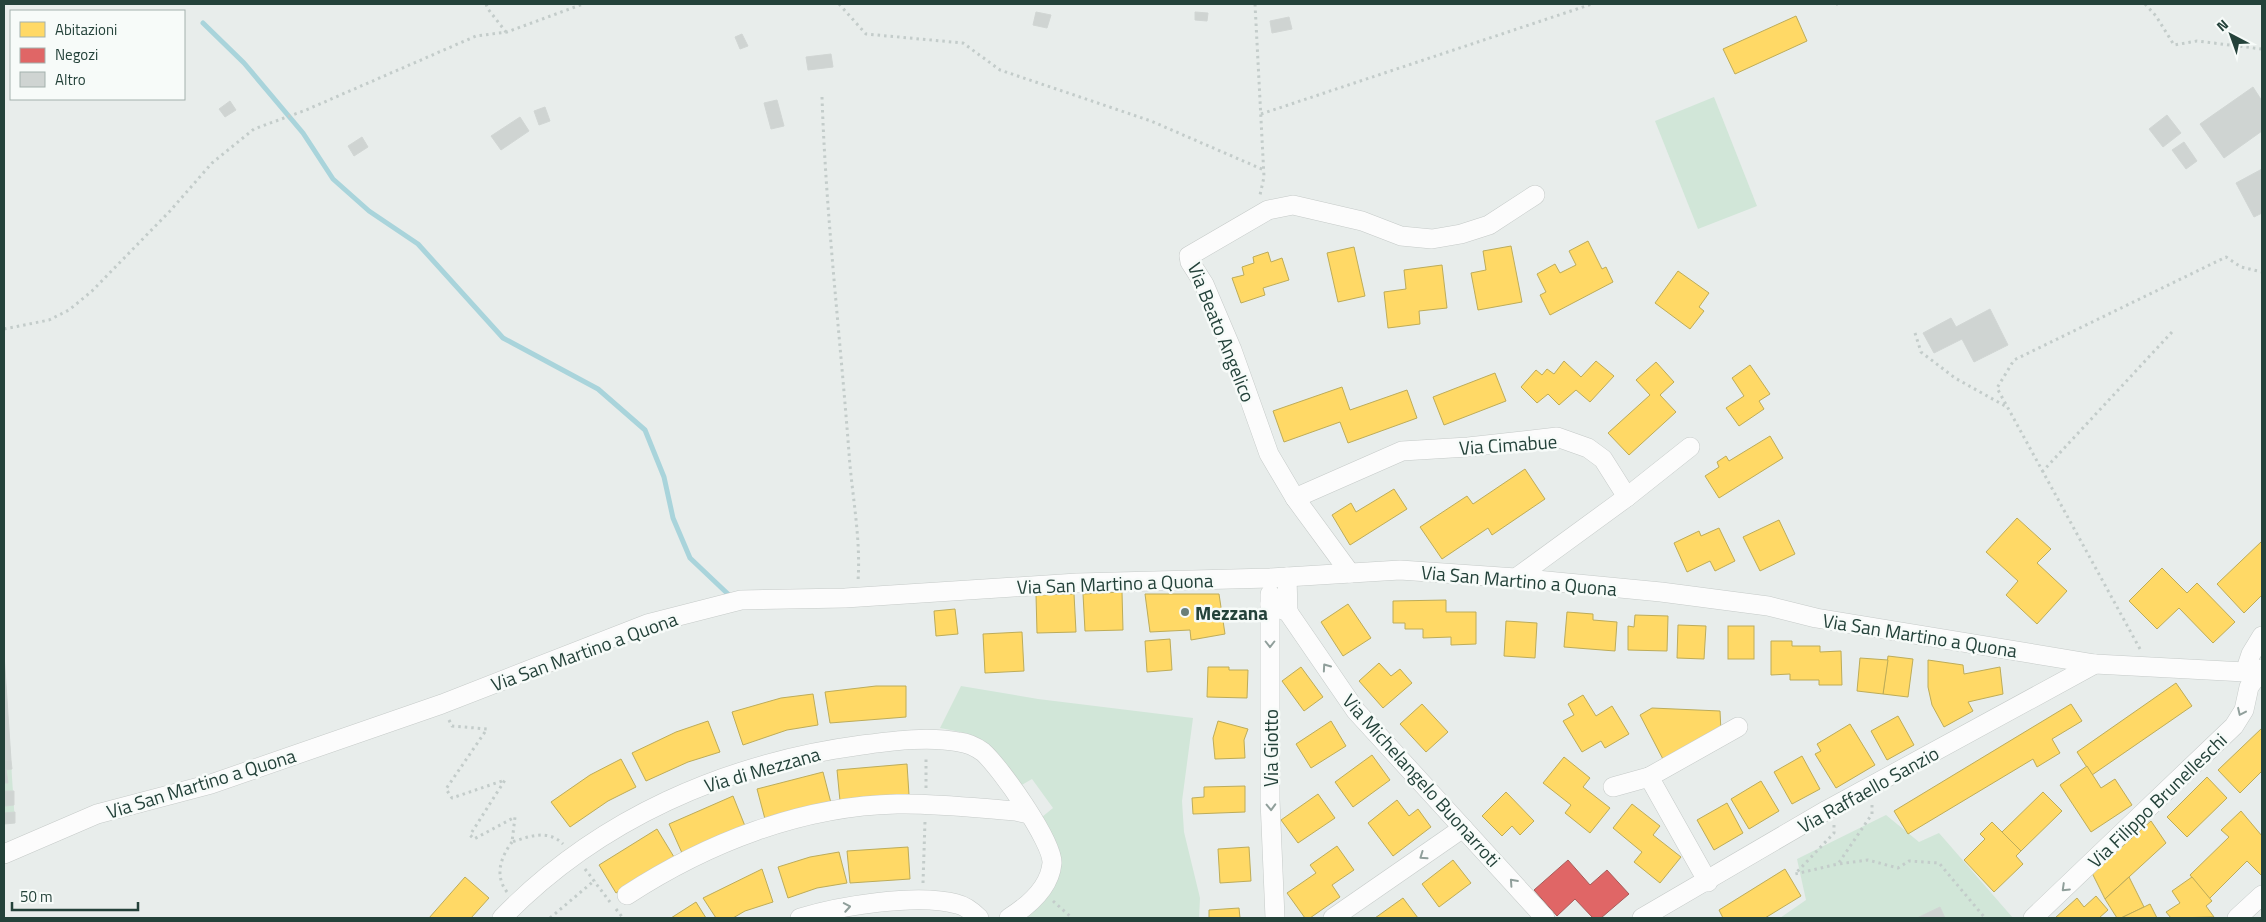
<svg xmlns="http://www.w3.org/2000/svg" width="2266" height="922" viewBox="0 0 2266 922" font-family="'Titillium Web',sans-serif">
<rect width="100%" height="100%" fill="#e8edeb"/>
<g fill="#d1e6d8">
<path d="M1714,97L1757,206L1698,229L1655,121Z"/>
<path d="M4,654L15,823L4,824Z"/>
<path d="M961,686L1038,699L1193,718L1182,801L1184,832L1200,898L1199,918H1024C1065,893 1069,854 1042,817L1053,808L1032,779L1020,786C993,746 989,736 940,728Z"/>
<path d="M1886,815L1919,842L1939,833L2013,918H1780L1806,900L1797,859Z"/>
</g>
<g fill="#ffd966" stroke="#bdac59">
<path d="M1796,16L1807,41L1735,74L1723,49Z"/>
<path d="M1588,241L1602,269L1606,267L1613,282L1550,315L1540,295L1546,292L1537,274L1555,264L1560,273L1576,265L1569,251Z"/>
<path d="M1511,246L1522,302L1478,310L1471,273L1486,270L1483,251Z"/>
<path d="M1354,247L1365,296L1338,302L1327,253Z"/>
<path d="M1268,252L1271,262L1282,258L1289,280L1263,288L1265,295L1241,303L1232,278L1244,275L1242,267L1254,263L1253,257Z"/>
<path d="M1442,265L1447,308L1419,311L1420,324L1388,328L1384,292L1406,289L1404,270Z"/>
<path d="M1678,271L1709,293L1699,307L1704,311L1690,329L1655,303Z"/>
<path d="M1564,361L1581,377L1596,361L1614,376L1590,402L1576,390L1559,405L1548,394L1537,403L1521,387L1536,370L1542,375L1547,369L1554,374Z"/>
<path d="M1656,362L1674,382L1660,395L1676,412L1629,455L1608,433L1650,395L1636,380Z"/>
<path d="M1750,365L1770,394L1759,401L1764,409L1739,426L1726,408L1744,396L1732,378Z"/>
<path d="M1495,373L1506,401L1444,425L1433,397Z"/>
<path d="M1342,387L1350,410L1407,390L1417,418L1348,443L1340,422L1284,442L1273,411Z"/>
<path d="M1770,436L1783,458L1719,498L1705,476L1719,467L1717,462L1726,456L1729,461Z"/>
<path d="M1525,469L1545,499L1492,535L1488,528L1442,559L1420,527L1467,496L1473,504Z"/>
<path d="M1394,489L1407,509L1350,545L1332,515L1351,503L1356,512Z"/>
<path d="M2017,518L2051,549L2037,563L2067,591L2037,624L2006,595L2018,581L1986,552Z"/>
<path d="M1779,520L1795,554L1760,571L1743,537Z"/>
<path d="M1719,528L1735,561L1715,571L1710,561L1687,572L1674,543L1699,531L1701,536Z"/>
<path d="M2262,541V595L2244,613L2217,584Z"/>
<path d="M2162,568L2187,593L2197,583L2235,622L2213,643L2179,608L2157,629L2129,601Z"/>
<path d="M1122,592L1123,630L1085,631L1083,594Z"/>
<path d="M1074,594L1076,632L1037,633L1036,595Z"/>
<path d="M1145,594H1219L1225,634L1191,640L1190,630L1150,632Z"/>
<path d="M1446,600V612H1476V644L1451,645V637L1423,638V629H1405V623H1393V601Z"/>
<path d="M1348,604L1371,638L1343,656L1321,622Z"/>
<path d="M955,609L958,634L936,636L934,611Z"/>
<path d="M1567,612L1593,614V620L1617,622L1615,651L1564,647Z"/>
<path d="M1635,615L1668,616L1667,651L1628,650V626L1634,627Z"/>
<path d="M1506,621L1537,623L1535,658L1504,656Z"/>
<path d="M1678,625L1706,626L1704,659L1677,658Z"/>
<rect x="1728" y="626" width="26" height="33"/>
<path d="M1022,632L1024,671L985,673L983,634Z"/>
<path d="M1170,639L1172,670L1147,672L1145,641Z"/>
<path d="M1771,641H1792V646H1820V652L1841,651L1842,685H1819V680H1790V674L1771,675Z"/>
<path d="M1888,656L1913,659L1908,697L1883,694Z"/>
<path d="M1860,658L1888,660L1883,694L1857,691Z"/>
<path d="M1928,660L1963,665L1964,674L2000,667L2003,694L1968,702L1973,711L1944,727L1932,705L1928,687Z"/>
<path d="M1379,663L1391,676L1400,669L1412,683L1383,708L1359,681Z"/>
<path d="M1208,667H1229V670H1248L1247,698L1207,697Z"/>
<path d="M1301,667L1323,697L1304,711L1282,681Z"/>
<path d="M2176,683L2192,706L2092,775L2077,752Z"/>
<path d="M876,686H906V717L830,723L825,692Z"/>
<path d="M813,694L818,725L787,730L743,745L732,712L781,698Z"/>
<path d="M1583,695L1596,716L1612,706L1629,734L1605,748L1601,741L1582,752L1563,721L1574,715L1568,704Z"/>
<path d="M1422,704L1448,732L1426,752L1400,724Z"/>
<path d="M2071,704L2082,721L2052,739L2060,753L2037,767L2033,759L1908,834L1894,811Z"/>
<path d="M1652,708L1720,711L1721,732L1665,763L1640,715Z"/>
<path d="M1898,716L1914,745L1887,760L1871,731Z"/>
<path d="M708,721L720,752L688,762L646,781L632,753L676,732Z"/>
<path d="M1218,721L1248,729L1244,740L1245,758L1215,759L1213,738Z"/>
<path d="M1331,721L1346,746L1311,768L1296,744Z"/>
<path d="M1850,724L1875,765L1836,788L1815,754L1821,751L1817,744Z"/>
<path d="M2262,728V771L2240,793L2218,770Z"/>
<path d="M1372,755L1390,780L1353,807L1335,782Z"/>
<path d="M1802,756L1820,789L1792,804L1774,772Z"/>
<path d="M1564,757L1590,778L1583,787L1610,808L1590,833L1565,813L1571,805L1543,783Z"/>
<path d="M621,759L636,787L608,801L570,827L551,802L590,775Z"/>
<path d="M907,764L909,795L840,801L837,770Z"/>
<path d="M2087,766L2101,788L2115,779L2132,805L2091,832L2060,785Z"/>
<path d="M823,772L831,803L765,819L757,789Z"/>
<path d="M2207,777L2227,798L2187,837L2167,817Z"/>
<path d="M1761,781L1779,811L1749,829L1731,799Z"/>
<path d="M1245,786V812L1193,814L1192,798L1204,797V787Z"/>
<path d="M1506,792L1534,821L1520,835L1512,826L1502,836L1482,816Z"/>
<path d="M2043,792L2062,811L2021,851L2002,832Z"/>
<path d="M1318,794L1335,818L1298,843L1281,820Z"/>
<path d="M733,796L745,826L682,853L669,824Z"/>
<path d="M1397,800L1409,816L1418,809L1431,827L1393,856L1368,823Z"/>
<path d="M1727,803L1743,833L1714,850L1697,820Z"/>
<path d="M1632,804L1660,826L1653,835L1681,857L1660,883L1634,862L1642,852L1613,828Z"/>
<path d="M2241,811L2262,836V876L2247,861L2209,899L2190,875L2229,837L2221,830Z"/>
<path d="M2151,821L2166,843L2105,899L2092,873Z"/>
<path d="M1992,822L2021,851L2016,856L2023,864L1994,892L1964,860L1985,839L1980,834Z"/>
<path d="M657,829L674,857L616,893L599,865Z"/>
<path d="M1337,846L1354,870L1332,885L1340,897L1310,918H1305L1287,893L1316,873L1310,865Z"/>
<path d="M908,847L910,879L850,883L847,851Z"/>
<path d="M1249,847L1251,881L1220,883L1218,849Z"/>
<path d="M839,852L847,883L817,888L788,898L778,867L810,857Z"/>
<path d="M1453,860L1471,883L1439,907L1422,884Z"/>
<path d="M762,869L773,902L745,911L733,918H716L703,898Z"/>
<path d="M1785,869L1801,896L1765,918H1723L1719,910Z"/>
<path d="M465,877L489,898L471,918H429Z"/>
<path d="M2129,877L2144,907L2121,918H2117L2105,899Z"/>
<path d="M2192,877L2212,901L2206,906L2214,917L2171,918L2166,912L2180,903L2172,891Z"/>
<path d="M2096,896L2108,910L2099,918H2055L2077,898L2084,907Z"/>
<path d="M1403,898L1418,918H1375Z"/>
<path d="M696,902L706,918H671Z"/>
<path d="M2150,904L2157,918H2121L2144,907Z"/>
<path d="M1239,908L1240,918H1209V910Z"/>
</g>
<path fill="#e06666" stroke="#a85b59" d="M1568,860L1590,885L1607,870L1629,894L1601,918H1593L1575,899L1557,916L1534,890Z"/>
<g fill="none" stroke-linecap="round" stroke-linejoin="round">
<path stroke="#a9d4db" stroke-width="5" d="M203,23L244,63L303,133L333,179L369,211L418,244L503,338L598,389L645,430L664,477L673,518L690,558L729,595"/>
</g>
<g fill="#cfd4d2" stroke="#d1d6d4">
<path d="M1036,12L1051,15L1047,28L1033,25Z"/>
<path d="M1195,12L1208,13L1207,21L1195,20Z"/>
<path d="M1289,17L1292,29L1272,33L1270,21Z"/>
<path d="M742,34L748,46L740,49L735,37Z"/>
<path d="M831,54L833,67L808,70L806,57Z"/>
<path d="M2253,87L2262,101V131L2224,158L2200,124Z"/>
<path d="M777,100L784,126L771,129L764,103Z"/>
<path d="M230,101L236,110L225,117L219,109Z"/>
<path d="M545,107L550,121L539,125L534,111Z"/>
<path d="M2167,115L2181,133L2163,147L2149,129Z"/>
<path d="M520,117L529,131L501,150L491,136Z"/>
<path d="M362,137L368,147L354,156L348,146Z"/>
<path d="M2184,142L2197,161L2186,169L2172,150Z"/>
<path d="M2262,169V213L2254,217L2236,183Z"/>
<path d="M1990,309L2008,345L1974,362L1962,339L1934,353L1923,333L1951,318L1956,327Z"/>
<path d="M4,654L11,760L4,761Z"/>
<path d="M11,760L12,769L4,770V761Z"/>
<path d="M6,769L8,783H4V770Z"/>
<path d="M4,791H14V805L5,806Z"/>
<path d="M15,812V823L4,824V813Z"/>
<path d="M1940,907L1945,918H1917Z"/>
</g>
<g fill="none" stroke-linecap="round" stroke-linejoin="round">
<defs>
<g id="minor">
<path d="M1627,497L1690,447"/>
<path d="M1295,498L1402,451L1468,447L1557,437L1588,448L1603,459L1627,497L1516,578"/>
<path d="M1350,573L1295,498L1269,454L1232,350L1204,284L1190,262L1189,256L1268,210L1293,205L1362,221L1401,236L1432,239L1461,234L1489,225L1535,195"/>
<path d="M1287,577L1288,612"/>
<path d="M1270,594V800L1275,918"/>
<path d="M1270,604L1288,612L1356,711L1545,918"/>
<path d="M2245,672L2251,654L2262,636"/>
<path d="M1649,777L1708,882"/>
<path d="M1613,787L1649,777L1738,727"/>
<path d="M4,854L97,814L211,784L442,704L647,624L741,600L845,598L1077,583L1270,578L1400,570L1516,578L1661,592L1768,606L1816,618L2095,664L2245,672L2262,669"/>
<path d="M627,895C707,843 801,806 897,804C936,803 976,808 1015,811L1029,814"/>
<path d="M502,918C598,819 726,763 862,745C893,741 928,736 959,742C968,743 976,747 983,752C1000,767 1053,842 1052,863C1050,887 1028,906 1009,918"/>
<path d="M800,918C839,906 917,893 957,904C966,906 972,911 979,918"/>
<path d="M1333,918L1463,828"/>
<path d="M1642,918L1827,810L2095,664"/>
<path d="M2033,918L2234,726L2244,710L2249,687L2262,669"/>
<path d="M2237,918L2262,895"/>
</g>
</defs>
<use href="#minor" stroke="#c5cac8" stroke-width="20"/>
<g stroke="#c3ccca" stroke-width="3" stroke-dasharray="2.5 4" stroke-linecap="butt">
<path d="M486,4L488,9L506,32"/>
<path d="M839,4L866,34L963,43L1000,70L1151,121L1264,170"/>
<path d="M1255,4L1264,177L1260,195"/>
<path d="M1837,4L1838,5"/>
<path d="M2145,4L2156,16L2174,45L2197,41L2262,49"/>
<path d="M822,97C826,216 840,334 849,453C852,496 861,538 858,581"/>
<path d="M1261,114L1592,4"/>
<path d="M4,329L49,320L69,310L92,291L170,211L212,163L254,129L306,110L476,36L507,32L583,4"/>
<path d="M1915,333L1921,352L1955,378L2007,407"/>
<path d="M2042,472L2172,332"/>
<path d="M2140,649L1997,388L2014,360L2226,257L2241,267L2262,272"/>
<path d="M449,720L452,726L487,729L446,789L452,798L505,780L470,835L474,839L515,817L512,842C530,836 548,829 563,844"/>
<path d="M926,788V756"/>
<path d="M1872,805V814L1838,864L1868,860L1898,868L1909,861L1939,863L1985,918"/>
<path d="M1834,825V833L1795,874L1838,864"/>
<path d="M585,869L610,902"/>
<path d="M923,883L925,821"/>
<path d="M507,892C494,875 501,857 512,842"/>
<path d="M1053,901L1072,918"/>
<path d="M616,909L623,918"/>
<path d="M550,918L595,880"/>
</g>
<use href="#minor" stroke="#fcfcfc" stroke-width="19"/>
</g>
<defs><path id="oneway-chevron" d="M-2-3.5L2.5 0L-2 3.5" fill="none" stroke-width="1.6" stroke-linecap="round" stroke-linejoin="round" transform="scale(1.25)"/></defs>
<g stroke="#909f9b">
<use href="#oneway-chevron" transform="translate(1270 644) rotate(90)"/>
<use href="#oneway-chevron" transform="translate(1326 667) rotate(-125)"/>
<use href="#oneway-chevron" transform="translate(2241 712) rotate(115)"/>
<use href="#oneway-chevron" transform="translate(1271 807) rotate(88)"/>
<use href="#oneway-chevron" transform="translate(1423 856) rotate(145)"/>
<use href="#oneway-chevron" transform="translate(1513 882) rotate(-132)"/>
<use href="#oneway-chevron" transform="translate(2065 888) rotate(136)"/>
<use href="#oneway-chevron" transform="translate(847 907) rotate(-10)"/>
</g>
<circle fill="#697e78" stroke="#f7fbf9" stroke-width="2" cx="1185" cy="612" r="5"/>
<g text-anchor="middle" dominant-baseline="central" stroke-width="5" stroke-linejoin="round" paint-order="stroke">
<g font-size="19" fill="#24423a" stroke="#f7fbf9">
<text transform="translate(1222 332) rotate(68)">Via Beato Angelico</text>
<text transform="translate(1508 444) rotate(-4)">Via Cimabue</text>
<text transform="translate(1519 580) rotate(5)">Via San Martino a Quona</text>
<text transform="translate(1115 583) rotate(-2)">Via San Martino a Quona</text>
<text transform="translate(1920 635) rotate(9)">Via San Martino a Quona</text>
<text transform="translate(584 651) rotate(-20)">Via San Martino a Quona</text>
<text transform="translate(1270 748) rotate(-90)">Via Giotto</text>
<text transform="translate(762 769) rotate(-16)">Via di Mezzana</text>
<text transform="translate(1422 780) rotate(48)">Via Michelangelo Buonarroti</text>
<text transform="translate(201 783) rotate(-17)">Via San Martino a Quona</text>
<text transform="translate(1868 789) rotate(-29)">Via Raffaello Sanzio</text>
<text transform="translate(2157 800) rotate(-44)">Via Filippo Brunelleschi</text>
</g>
<g font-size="19" font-weight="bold" fill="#24423a" stroke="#f7fbf9" text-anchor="start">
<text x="1195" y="612">Mezzana</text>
</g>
</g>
<rect width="2266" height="922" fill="none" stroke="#24423a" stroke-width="10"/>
<rect x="10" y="10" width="175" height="90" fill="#f7fbf9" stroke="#a3b1ad"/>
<rect x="20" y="22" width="25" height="15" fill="#ffd966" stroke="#a3b1ad"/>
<text x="55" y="35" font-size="15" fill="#24423a">Abitazioni</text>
<rect x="20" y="48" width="25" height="15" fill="#e06666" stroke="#a3b1ad"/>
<text x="55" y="60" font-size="15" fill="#24423a">Negozi</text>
<rect x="20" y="72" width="25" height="15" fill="#cfd4d2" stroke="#a3b1ad"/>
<text x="55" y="85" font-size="15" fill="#24423a">Altro</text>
<g transform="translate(2231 35) rotate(319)" stroke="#f7fbf9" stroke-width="4" paint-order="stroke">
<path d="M0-4L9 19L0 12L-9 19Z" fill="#24423a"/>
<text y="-8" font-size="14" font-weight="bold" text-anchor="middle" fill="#24423a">N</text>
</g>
<path d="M12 902v8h126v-8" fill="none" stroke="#24423a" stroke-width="2.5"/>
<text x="20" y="902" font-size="15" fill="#24423a" stroke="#f7fbf9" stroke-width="4" paint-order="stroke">50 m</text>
</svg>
